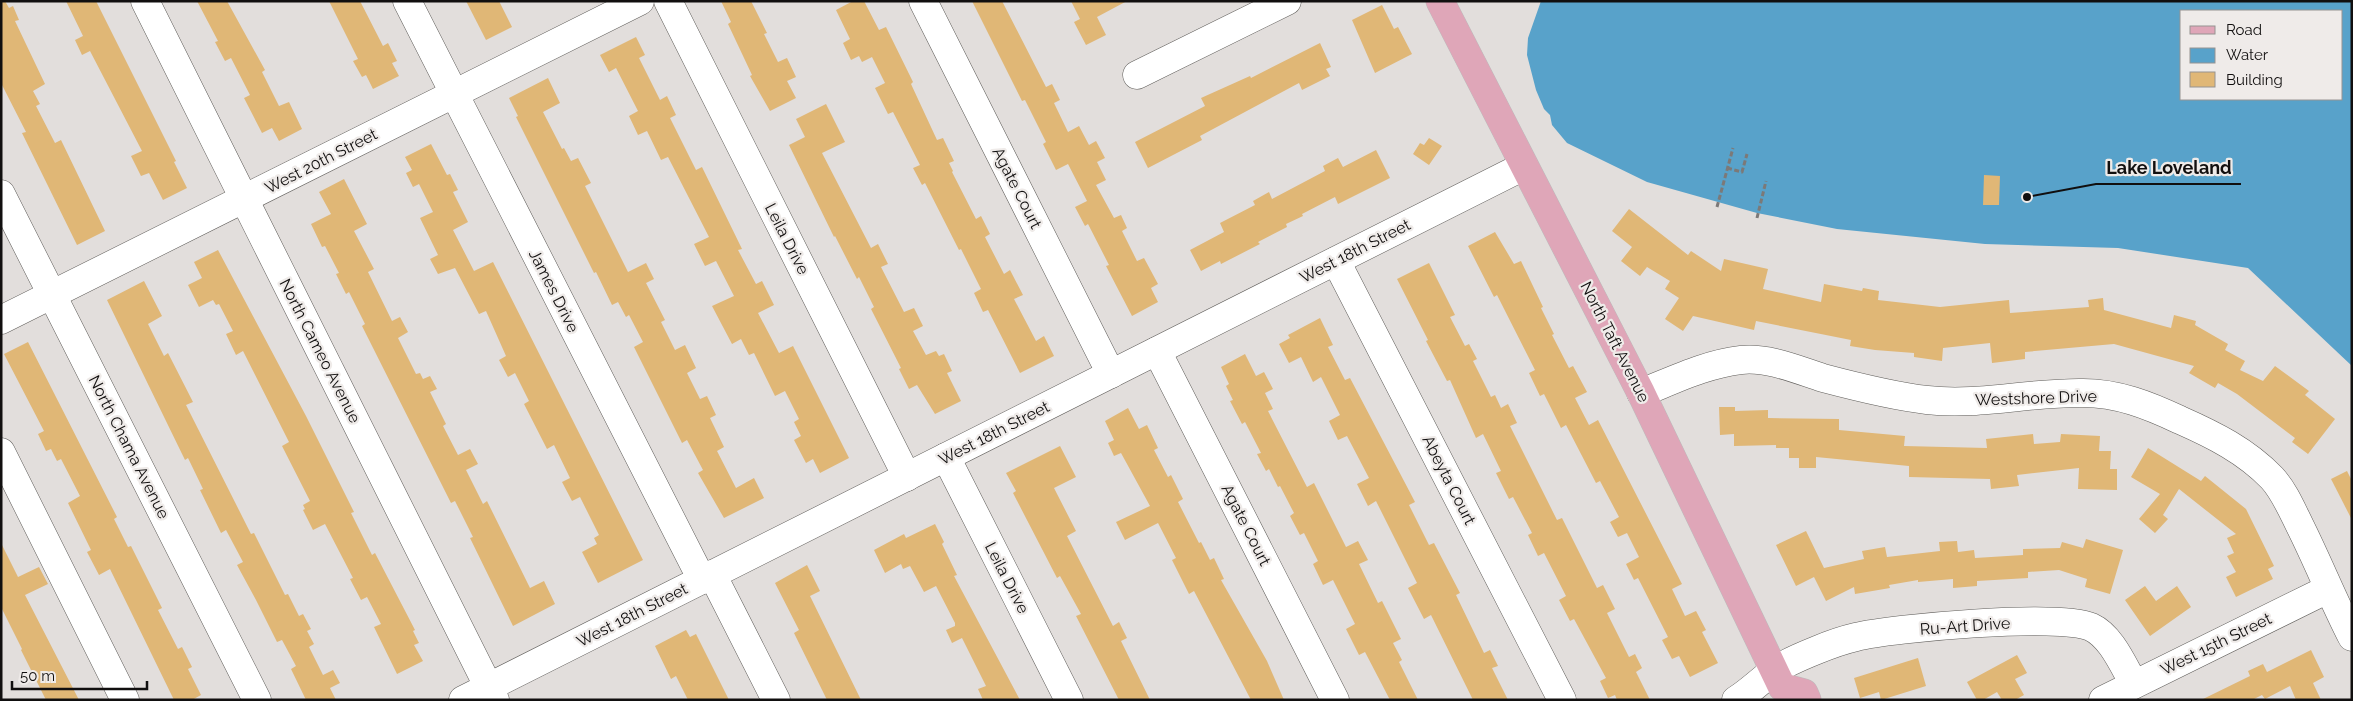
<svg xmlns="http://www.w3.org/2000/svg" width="2353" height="701" viewBox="0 0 2353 701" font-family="Raleway,sans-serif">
<rect width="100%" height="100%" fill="#e2dedc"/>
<path fill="#58a2ca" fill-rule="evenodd" d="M1541,1H2352V366L2248,268L2118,248L1985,244L1837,229L1757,213L1647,182L1567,143L1552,125L1550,115L1544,109L1536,90L1527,55L1528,38ZM2182,11H2342V99H2182Z"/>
<g fill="#e0b776">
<path d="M1,1H5L9,8L13,6L19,20L15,21L45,84L33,91L40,104L36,106L55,143L61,140L105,231L77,245L22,133L26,132L1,83Z"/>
<path d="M66,1H96L176,161L174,162L187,188L163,200L149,173L141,176L131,156L142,151L90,51L82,55L75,40L83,36Z"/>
<path d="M197,1H227L265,70L262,72L279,106L289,102L302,129L279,141L272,128L262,133L244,98L250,95L231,58L225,61L215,42L218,41Z"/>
<path d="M329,1H360L383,46L388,43L397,61L392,63L399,76L373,89L366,75L362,77L353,61L358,59Z"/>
<path d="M466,1H499L512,27L486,40Z"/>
<path d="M721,1H751L767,33L764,34L778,62L787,58L796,77L787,81L796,98L770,111L750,76L752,75L728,24L731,22Z"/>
<path d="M853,1H864L879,30L886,27L913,82L911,84L937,140L943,138L954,161L949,163L953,171L952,172L976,219L981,216L990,234L985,237L1004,274L1010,270L1023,295L1014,299L1036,341L1044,336L1054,356L1020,373L988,310L983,312L974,293L981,289L961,249L959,250L925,183L922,185L913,168L920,165L893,112L888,114L875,88L885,83L872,57L862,62L859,56L851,60L843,43L850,39L836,10Z"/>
<path d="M972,1H1002L1046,87L1052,84L1060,100L1054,103L1068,132L1079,126L1089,145L1096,141L1105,158L1097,162L1106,180L1096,185L1114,218L1121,215L1127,228L1122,231L1137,261L1144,258L1158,284L1151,288L1158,302L1132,316L1106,266L1109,265L1088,224L1085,226L1075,207L1087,201L1068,164L1056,170L1043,144L1046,142L1025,100L1022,101Z"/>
<path d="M1071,1H1127L1097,17L1106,35L1086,45L1074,22L1080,19Z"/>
<path d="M1382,5L1394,29L1398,27L1412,54L1375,73L1352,20Z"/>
<path d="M636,37L645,55L639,58L660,100L667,96L676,115L670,118L696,170L702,167L742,249L738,250L756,284L762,281L774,305L758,313L779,353L793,346L849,458L820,473L813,459L806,463L794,440L801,436L794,422L799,419L785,391L775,396L754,353L749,355L741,339L732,344L712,306L734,296L716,261L705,266L694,244L709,237L668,157L661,160L647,131L638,135L629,116L638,111L616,68L609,72L600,55Z"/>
<path d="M1320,43L1331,67L1326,69L1330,76L1302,90L1299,83L1200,136L1202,140L1148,168L1135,142L1205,106L1201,98L1250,76L1251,78Z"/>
<path d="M548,78L560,103L543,112L562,149L564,148L571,161L578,158L591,183L585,186L628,272L646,263L654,279L646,283L665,320L661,322L675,350L685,345L696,368L687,373L700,399L707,396L716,415L710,418L724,447L717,451L736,488L754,478L764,498L724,518L698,473L703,470L687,440L682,443L634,347L643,342L629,315L626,317L618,302L612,305L596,272L594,273L516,117L518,116L509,98Z"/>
<path d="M826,104L845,142L822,153L871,248L878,244L888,264L881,267L904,312L914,308L923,326L913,331L926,355L936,351L939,356L944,354L952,371L947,373L961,401L935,414L917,385L909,389L899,369L901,368L871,309L874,307L859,277L857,279L835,236L834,237L789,145L805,137L796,119Z"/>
<path d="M1429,138L1442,146L1429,165L1413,154L1420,143L1424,145Z"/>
<path d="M431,144L447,175L450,174L458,190L453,192L468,222L453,230L474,271L493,262L643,560L598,583L582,552L597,544L594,538L599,535L580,497L572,501L562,482L570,478L554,445L547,449L524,404L529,401L515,373L508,377L499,360L506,356L486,311L479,314L455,268L438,274L430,259L438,255L420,218L433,212L419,184L413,187L406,173L412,170L405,157Z"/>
<path d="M1376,150L1390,178L1338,204L1335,197L1302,214L1303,216L1286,224L1287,227L1258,242L1260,244L1221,264L1220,261L1201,271L1190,250L1224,232L1220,223L1255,205L1253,201L1269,192L1272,199L1325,171L1323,166L1338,158L1343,167Z"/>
<path d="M1984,175L2000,176L1999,205H1983Z"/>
<path d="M344,179L367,224L354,231L374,269L368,272L392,321L400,317L408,332L398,338L416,374L420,373L423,379L430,376L437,389L430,392L446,424L443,426L458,455L470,449L478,464L466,470L483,504L487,501L530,588L544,581L555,604L513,626L470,538L473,537L455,501L451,503L362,326L365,324L349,292L346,294L336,274L339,273L325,246L322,247L311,224L331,214L319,192Z"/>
<path d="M1629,209L1688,255L1691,251L1721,271L1724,259L1768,269L1763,289L1821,302L1824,284L1862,291L1863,288L1879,291L1878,300L1940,307L2009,300L2010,313L2089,307L2088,300L2103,298L2104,310L2171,328L2174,315L2196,321L2195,325L2228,344L2225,350L2245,361L2240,370L2263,381L2275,366L2309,391L2305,395L2335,419L2308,454L2292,442L2295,438L2237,394L2218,383L2215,388L2189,373L2194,366L2114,344L2025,352V359L1992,363L1990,343L1943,348L1942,361L1914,357V353L1875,350L1850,346L1851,340L1756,321L1754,330L1693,316L1683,331L1665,319L1679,298L1665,289L1670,281L1647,267L1640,276L1621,261L1632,247L1612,231Z"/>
<path d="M1495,232L1514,264L1521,261L1543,307L1541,308L1554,334L1552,335L1569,368L1573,366L1587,392L1575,398L1589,425L1598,420L1682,584L1672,589L1685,616L1696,611L1706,630L1702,632L1718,663L1690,677L1679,656L1672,659L1662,640L1668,637L1638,578L1634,580L1626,564L1639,557L1627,533L1618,537L1610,522L1619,517L1600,481L1596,483L1566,425L1561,428L1544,394L1540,396L1529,373L1535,370L1497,295L1494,297L1468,246Z"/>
<path d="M218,250L306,416L354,512L351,513L372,555L375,553L415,630L413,631L419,643L414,645L423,661L397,674L374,627L381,624L367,597L361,600L350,579L353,578L325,524L313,530L303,510L305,509L303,505L310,501L282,446L289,442L243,351L236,355L226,334L233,331L219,304L216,305L213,300L199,307L188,285L202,278L194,262Z"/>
<path d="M1429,263L1455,315L1450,317L1465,346L1469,344L1477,359L1473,361L1491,397L1495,395L1501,408L1508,404L1517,423L1510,426L1557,520L1562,518L1597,588L1603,585L1615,609L1607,613L1629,657L1635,654L1642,668L1636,672L1650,700H1617L1615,695L1608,698L1600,681L1606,678L1574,619L1570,621L1559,600L1566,596L1544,553L1538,556L1528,535L1532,533L1513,497L1509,499L1496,473L1501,471L1483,434L1476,438L1450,380L1447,381L1426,341L1428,340L1397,279Z"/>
<path d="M144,281L162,316L148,324L164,356L168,353L193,402L186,405L251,534L254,533L285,595L288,594L299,616L303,614L311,629L307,631L314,644L309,647L323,675L333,670L340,683L330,688L336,700H306L291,669L296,666L282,640L277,642L256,600L237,565L243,562L226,530L221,533L200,490L203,489L188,458L185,460L107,300Z"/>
<path d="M1320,318L1333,345L1328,347L1345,380L1350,378L1415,502L1409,505L1429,545L1434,543L1460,593L1456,595L1484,653L1490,650L1498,666L1492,668L1508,700H1473L1431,615L1424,619L1408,588L1417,583L1376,501L1368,506L1357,484L1369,478L1347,436L1338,440L1329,421L1340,415L1321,377L1313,382L1301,357L1289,363L1279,344L1290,338L1288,335Z"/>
<path d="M28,342L117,517L114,519L128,547L131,546L162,608L158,610L178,649L182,647L192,667L188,669L201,695L192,700H174L110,569L99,575L87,552L91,550L68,503L80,496L61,459L57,461L51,449L46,451L38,434L44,431L4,354Z"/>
<path d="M1245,354L1256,376L1264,372L1273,389L1265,393L1273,409L1268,411L1307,487L1314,483L1346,547L1358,541L1368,560L1359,564L1378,603L1382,601L1401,639L1393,643L1402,660L1399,662L1418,700H1390L1365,652L1359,655L1346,629L1355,624L1333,580L1323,585L1313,564L1318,561L1304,533L1300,535L1290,516L1294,513L1280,486L1278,487L1269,469L1266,471L1257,454L1261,453L1245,422L1242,424L1230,401L1233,400L1226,386L1229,384L1221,367Z"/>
<path d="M1719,407H1735V411L1768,410V418L1839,419V430L1905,436L1904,446L1987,448L1986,439L2033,434L2034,444L2060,442L2061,434L2100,436L2099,451H2111L2110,469H2117V490L2078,489L2079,468L2017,475L2019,486L1991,489L1990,479L1909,477V466L1816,457V468H1799V458H1789V448H1776V445L1734,446V434L1720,435Z"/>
<path d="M1128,408L1139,429L1147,425L1158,448L1154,450L1168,477L1171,475L1183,499L1178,502L1199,543L1201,542L1210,560L1214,558L1224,579L1221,580L1267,661L1284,700H1251L1194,591L1189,594L1172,560L1176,558L1158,523L1125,540L1116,522L1150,506L1121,453L1114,456L1108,443L1114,440L1105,421Z"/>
<path d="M1060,446L1076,477L1054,488L1076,531L1067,536L1113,626L1119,622L1127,638L1121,641L1150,700H1119L1076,616L1081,614L1060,576L1057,578L1013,493L1016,491L1006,473Z"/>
<path d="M2148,448L2201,481L2205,476L2246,509L2274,566L2268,569L2273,579L2236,597L2226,577L2236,572L2227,556L2234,553L2227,538L2236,534L2179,489L2163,515L2168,519L2155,533L2139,519L2160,494L2131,477Z"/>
<path d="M2347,471L2352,481V520L2331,479Z"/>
<path d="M935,524L944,542L942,544L957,575L954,576L1020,700H983L978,689L986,686L962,638L952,643L946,630L955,626V623L936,586L924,592L910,566L903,569L901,564L885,573L874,550L904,534L906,538Z"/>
<path d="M1806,531L1824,568L1864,559L1862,551L1885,547L1887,557L1940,551L1939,542L1957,541L1958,552L1974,550L1975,558L2023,555V549L2060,548L2062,542L2083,548L2086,539L2123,550L2110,594L2085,587L2087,579L2059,570L2028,572V578L1977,581V586L1953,588V579L1918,582V580L1889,585L1890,588L1855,594L1854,587L1826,601L1814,577L1796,586L1776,545Z"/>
<path d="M1,543L18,577L39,567L48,584L25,595L79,700H46L21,650L22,649L1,607Z"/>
<path d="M807,565L820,591L810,596L861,700H827L794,633L799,630L775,583Z"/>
<path d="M2145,586L2156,601L2177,586L2191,607L2150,636L2125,600Z"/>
<path d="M686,630L690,637L696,634L729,700H688L676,676L671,679L655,646Z"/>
<path d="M2311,650L2324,677L2313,683L2321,700H2296L2290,686L2265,699L2262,695L2252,700H2201L2250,676L2248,671L2263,664L2267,672Z"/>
<path d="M2017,655L2027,673L2015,679L2024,695L2015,700H2002L1997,692L1983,700H1977L1967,682Z"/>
<path d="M1918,658L1926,686L1881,700L1879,692L1860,698L1854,678Z"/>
</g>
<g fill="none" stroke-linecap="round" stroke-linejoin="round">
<defs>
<g id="minor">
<path d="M145,1L495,700"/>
<path d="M407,1L702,580"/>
<path d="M668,1L907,477"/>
<path d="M923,1L1111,374"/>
<path d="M1137,75L1287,1"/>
<path d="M1,194L257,700"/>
<path d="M1336,261L1562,700"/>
<path d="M1,320L640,1"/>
<path d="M1157,351L1335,700"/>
<path d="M1641,393C1674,380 1706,364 1741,360C1768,357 1798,370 1823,378C1857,387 1892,396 1927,400C1979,406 2031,392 2083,393C2118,393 2148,405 2180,420C2214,435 2246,451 2272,478C2284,491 2292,510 2300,526C2318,562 2333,600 2352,637"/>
<path d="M1,452L125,700"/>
<path d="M946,457L1069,700"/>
<path d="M712,574L776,700"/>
<path d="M463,700L1524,166"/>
<path d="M1736,700C1749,692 1760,681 1772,672C1785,663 1802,656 1817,650C1829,645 1843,640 1856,637C1892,628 2061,613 2091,627C2111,636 2123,665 2134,684"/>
<path d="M2103,700L2328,589"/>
</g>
<path id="major" d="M1440,1L1641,393L1782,687L1804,693L1807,700"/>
</defs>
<use href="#minor" stroke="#605e5b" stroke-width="29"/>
<use href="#major" stroke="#bcbcbc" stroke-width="29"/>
<g stroke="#7c7978" stroke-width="3" stroke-dasharray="5 2.5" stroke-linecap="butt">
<path d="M1727,168L1742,172L1747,154"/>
<path d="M1717,207L1733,148"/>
<path d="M1757,218L1766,181"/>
</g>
<use href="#minor" stroke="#fff" stroke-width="28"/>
<use href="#major" stroke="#dfa6b8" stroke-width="28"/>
</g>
<g text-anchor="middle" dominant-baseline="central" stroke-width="4.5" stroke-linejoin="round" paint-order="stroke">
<g font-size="16" fill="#110f0f" stroke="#efebe9">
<text transform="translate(321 161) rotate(-27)">West 20th Street</text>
<text transform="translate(1017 188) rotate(63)">Agate Court</text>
<text transform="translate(787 239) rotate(63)">Leila Drive</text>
<text transform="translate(1355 251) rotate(-27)">West 18th Street</text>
<text transform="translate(554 291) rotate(63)">James Drive</text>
<text transform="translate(1615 342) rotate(63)">North Taft Avenue</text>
<text transform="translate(320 351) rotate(63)">North Cameo Avenue</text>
<text transform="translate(2036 398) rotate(-2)">Westshore Drive</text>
<text transform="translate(994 433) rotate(-27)">West 18th Street</text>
<text transform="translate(129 447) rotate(63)">North Chama Avenue</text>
<text transform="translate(1449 480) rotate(63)">Abeyta Court</text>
<text transform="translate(1246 525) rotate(63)">Agate Court</text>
<text transform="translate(1007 578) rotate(63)">Leila Drive</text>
<text transform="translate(632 615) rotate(-27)">West 18th Street</text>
<text transform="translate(1965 626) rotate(-4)">Ru-Art Drive</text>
<text transform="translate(2216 644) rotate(-26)">West 15th Street</text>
</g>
</g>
<path fill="none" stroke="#110f0f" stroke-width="2" d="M2027 197L2096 184H2241"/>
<circle fill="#110f0f" stroke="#efebe9" stroke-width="2" cx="2027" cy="197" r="5"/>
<g font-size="18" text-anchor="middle" font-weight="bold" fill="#110f0f" stroke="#efebe9" stroke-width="4.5" stroke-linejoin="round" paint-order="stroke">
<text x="2169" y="174">Lake Loveland</text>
</g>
<rect width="2353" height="701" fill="none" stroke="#110f0f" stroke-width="5"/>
<rect x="2180" y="10" width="162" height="90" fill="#efebe9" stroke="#969392"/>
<rect x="2190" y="26" width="25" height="8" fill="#dfa6b8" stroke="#969392"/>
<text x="2226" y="35" font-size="15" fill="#110f0f">Road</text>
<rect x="2190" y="48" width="25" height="15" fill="#58a2ca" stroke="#969392"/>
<text x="2226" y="60" font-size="15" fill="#110f0f">Water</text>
<rect x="2190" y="72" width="25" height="15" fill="#e0b776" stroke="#969392"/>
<text x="2226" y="85" font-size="15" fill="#110f0f">Building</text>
<path d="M12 681v8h135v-8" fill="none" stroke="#110f0f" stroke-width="2.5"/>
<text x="20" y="681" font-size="15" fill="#110f0f" stroke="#efebe9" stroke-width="4" paint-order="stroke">50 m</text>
</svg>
